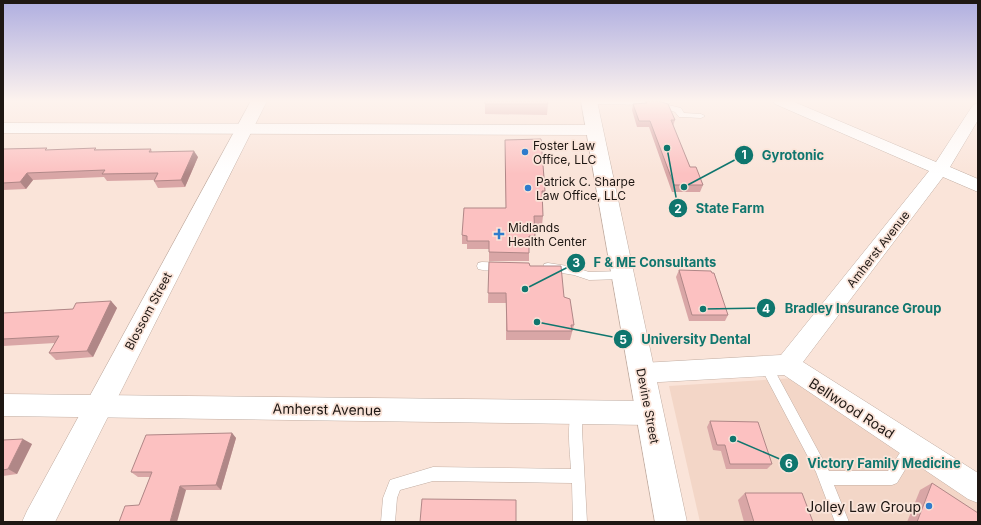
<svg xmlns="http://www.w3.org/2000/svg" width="981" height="525" viewBox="0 0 981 525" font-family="Inter,sans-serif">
<rect width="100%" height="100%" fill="#fae4d9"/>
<path fill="#f3d6c7" d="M795,378L978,499V522H700L669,386Z"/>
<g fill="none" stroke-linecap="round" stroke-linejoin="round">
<defs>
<g id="service">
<path d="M586,101H671L670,103L664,104L681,108L684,113L701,114L705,116L701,118L682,117H679L675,112L654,105L589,104H586Z"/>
<path d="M482,262L506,263L507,266L506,269C498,271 486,271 478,269L477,266L478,263Z"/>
<path d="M548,263L574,267L589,272L623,271L627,272L628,275L627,278L623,279L589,280L574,275L544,270L543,267L544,264Z"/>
<path d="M766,361L770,362L829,471H888L907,442L912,440L917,442L918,446L917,450L897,483L892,485H834L849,522H835L816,472L760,366L762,362Z"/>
<path d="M577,406L581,408L583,412L582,430L587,522H573L572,483L433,481L400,490L397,498L395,522H381L383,498L390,480L433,467L571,469C570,452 566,423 573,408Z"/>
</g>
<g id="minor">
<path d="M773,101H792L936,162L973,105L978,103V120L950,167L978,179V192L943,177L803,362L978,473V503L968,499L784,375L642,383L634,380L630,373L634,366L642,363L781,355L929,171L775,104Z"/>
<path d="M3,123L595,125L601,127L603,130L601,133L595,135L3,133Z"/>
<path d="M3,394L650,401L659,405L662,413L659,421L650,425L3,416Z"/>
</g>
<path id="tertiary" d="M251,101H267L55,522H22L27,511Z"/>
<path id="secondary" d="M581,101H597L687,522H655Z"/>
</defs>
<use href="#service" stroke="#c1ada2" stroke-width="1"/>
<use href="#minor" stroke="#c1ada2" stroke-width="1"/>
<use href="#tertiary" stroke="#c1ada2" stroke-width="1"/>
<use href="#secondary" stroke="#c1ada2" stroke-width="1"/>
<use href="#service" fill="#fff" fill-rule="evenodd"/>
<use href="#minor" fill="#fff" fill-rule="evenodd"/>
<use href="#tertiary" fill="#fff" fill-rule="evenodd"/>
<use href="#secondary" fill="#fff" fill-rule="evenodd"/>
</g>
<g fill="#d9a6a6">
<path d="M485,101L548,104L547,115L485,114Z"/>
<path d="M645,101H658L675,120L673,126L690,167L703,185L700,192H672L649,127H637L632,110L633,104L645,103Z"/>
<path d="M505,140L545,191L544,199H543V216L542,225H535V245H529V261H489V249H467V244H462V235L506,208Z"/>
<path d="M3,149L49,150L151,149L152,152L198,157L185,187L158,188L154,181V180L107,181L104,177L33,180L26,189L3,190Z"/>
<path d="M489,262L530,266L564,297L574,325L570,340H506V303H488Z"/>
<path d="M679,270L728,315L725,321H689L676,277Z"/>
<path d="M111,301L117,308L93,357L56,360L49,353L55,343L3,346V313L73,309Z"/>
<path d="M710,421L772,464L767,469H726L721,451L713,450L707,427Z"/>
<path d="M232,433L236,438L221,490H186L139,505L150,477H138L131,472Z"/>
<path d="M3,440L32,444L17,474L3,476Z"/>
<path d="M932,483L978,522H907L920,490Z"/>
<path d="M745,493L813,522H744L738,500Z"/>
</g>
<g fill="#b08787">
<path d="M194,151L198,157L185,187L181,180Z"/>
<path d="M27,173L33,180L26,189L20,182Z"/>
<path d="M111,301L117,308L93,357L87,351Z"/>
<path d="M232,433L236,438L221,490L216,485Z"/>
<path d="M23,439L32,444L17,474L8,469Z"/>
<path d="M180,486L186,490L177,522H170Z"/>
</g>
<g fill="#fcc1c1" stroke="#b08787">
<path d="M485,101H547L548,104H485Z"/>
<path d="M646,101H658L668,104L675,120H671L690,167H696L703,185H674L650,121H639L633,104L647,103Z"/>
<path d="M541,139L545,191H542L543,216H534L535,236H529V253L489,252V241H467V236L462,235L464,208H506L505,140Z"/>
<path d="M47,148L45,150L96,148L94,150L151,149L149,152L194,151L181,180L154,181L158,173L102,174L105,170L27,173L20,182L3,183V149Z"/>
<path d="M489,262L529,263L530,266H561L564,297L570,299L574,325H571L572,331H507L506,293H488Z"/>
<path d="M679,270L711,271L712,273H714L728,315H692Z"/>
<path d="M111,301L87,351L49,353L59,336L3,339V313L73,309L76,303Z"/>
<path d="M710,421L758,422L772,464H730L725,445H717Z"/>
<path d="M232,433L216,485L180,486L170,522H119L125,506L139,505L152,472H131L146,435Z"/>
<path d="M23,439L8,469L3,470V440Z"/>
<path d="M932,483L978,513V522H917Z"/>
<path d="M745,493H802L813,522H754Z"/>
<path d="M422,499L516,500V522H420Z"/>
</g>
<linearGradient id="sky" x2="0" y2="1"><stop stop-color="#afaee0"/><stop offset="0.58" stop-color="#fdf3ee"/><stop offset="1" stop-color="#fdf3ee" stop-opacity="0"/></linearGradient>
<rect width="981" height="174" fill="url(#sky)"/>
<g fill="#2f7ccc" stroke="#fae4d9" stroke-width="1.5">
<circle cx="525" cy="152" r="4"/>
<circle cx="528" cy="188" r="4"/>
<path d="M497 228h4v4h4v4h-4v4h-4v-4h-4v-4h4z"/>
<circle cx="929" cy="506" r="4"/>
</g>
<g text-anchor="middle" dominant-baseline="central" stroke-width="3.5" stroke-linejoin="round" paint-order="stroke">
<g font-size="12" fill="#1e1713" stroke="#fae4d9" text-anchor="start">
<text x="533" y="145">Foster Law<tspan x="533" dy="14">Office, LLC</tspan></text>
<text x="536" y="181">Patrick C. Sharpe<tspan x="536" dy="14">Law Office, LLC</tspan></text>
<text x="508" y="227">Midlands<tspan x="508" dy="14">Health Center</tspan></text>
</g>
<g font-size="12" fill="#1e1713" stroke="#fae4d9">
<text transform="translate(878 249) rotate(-52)">Amherst Avenue</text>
<text transform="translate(148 311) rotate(-62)">Blossom Street</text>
<text transform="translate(648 406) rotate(79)">Devine Street</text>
</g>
<g font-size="14" fill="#1e1713" stroke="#fae4d9">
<text transform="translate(852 408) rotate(33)">Bellwood Road</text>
<text transform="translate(327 409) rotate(1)">Amherst Avenue</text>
</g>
<g font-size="14" fill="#1e1713" stroke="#fae4d9" text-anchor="end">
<text x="921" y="506">Jolley Law Group</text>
</g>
</g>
<path fill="none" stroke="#0f766e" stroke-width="1.5" d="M684 187L744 155M667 148L678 208M525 289L576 263M703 309L766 308M537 322L623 339M733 439L789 463"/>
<g fill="#0f766e" stroke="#fae4d9" stroke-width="1.5">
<circle cx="684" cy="187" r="4"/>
<circle cx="667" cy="148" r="4"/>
<circle cx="525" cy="289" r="4"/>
<circle cx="703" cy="309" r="4"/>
<circle cx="537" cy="322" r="4"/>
<circle cx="733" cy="439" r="4"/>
<circle cx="744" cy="155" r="10"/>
<circle cx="678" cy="208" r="10"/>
<circle cx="576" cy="263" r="10"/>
<circle cx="766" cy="308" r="10"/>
<circle cx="623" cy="339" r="10"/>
<circle cx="789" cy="463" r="10"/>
</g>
<g font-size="12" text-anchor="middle" font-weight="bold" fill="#fff">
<text x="744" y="159">1</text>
<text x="678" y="213">2</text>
<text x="576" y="267">3</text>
<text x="766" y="313">4</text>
<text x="623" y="344">5</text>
<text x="789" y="468">6</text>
</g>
<g font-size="13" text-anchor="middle" font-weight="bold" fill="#0f766e" stroke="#fae4d9" stroke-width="3.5" stroke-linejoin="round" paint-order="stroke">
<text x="793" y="160">Gyrotonic</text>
<text x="730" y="213">State Farm</text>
<text x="655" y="267">F &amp; ME Consultants</text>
<text x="863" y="313">Bradley Insurance Group</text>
<text x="696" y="344">University Dental</text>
<text x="884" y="468">Victory Family Medicine</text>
</g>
<rect width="981" height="525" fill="none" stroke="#1e1713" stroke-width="8"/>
</svg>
